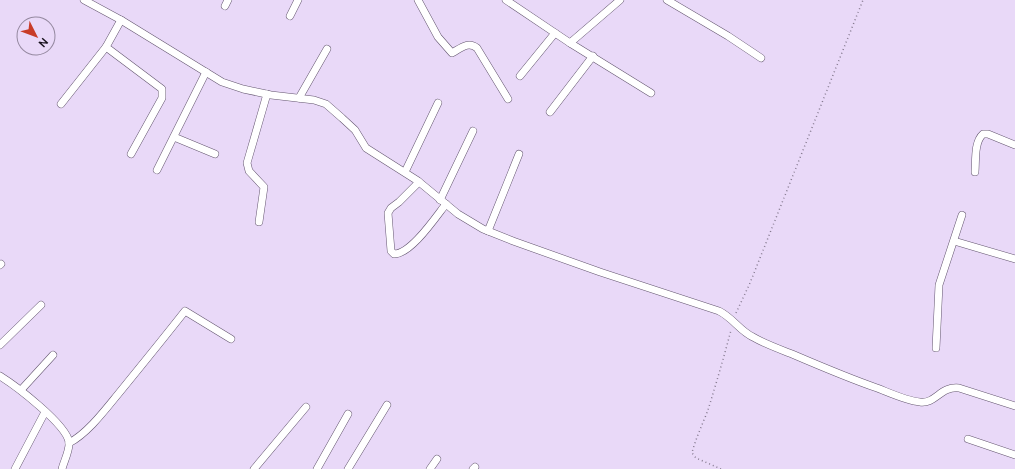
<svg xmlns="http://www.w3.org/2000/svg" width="1015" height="469" viewBox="0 0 1015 469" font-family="Ubuntu,sans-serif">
<rect width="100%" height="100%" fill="#e9d9f8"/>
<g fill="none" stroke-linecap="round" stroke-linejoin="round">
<defs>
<g id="street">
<path d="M84,0L121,20L222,82L243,89L271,95L314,100L326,104L342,118L355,130L366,148L418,181L458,214L483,229L513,241L600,272L719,311C733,318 740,331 753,337C765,344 779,349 792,354C820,366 848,378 877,388C890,393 907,401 920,402C936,404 940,386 959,388L1015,406"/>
<path d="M418,0L438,37L452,53C461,48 468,41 477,48L508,99"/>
<path d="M506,0L570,43L651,93"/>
<path d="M667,0L728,36L761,58"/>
<path d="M225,6L228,0"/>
<path d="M290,16L298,0"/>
<path d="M121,20L106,47L162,89V98L131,154"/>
<path d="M570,43L620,0"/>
<path d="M520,76L555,33"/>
<path d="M299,98L327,49"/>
<path d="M61,104L106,47"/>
<path d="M550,112L593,56"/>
<path d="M174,137L215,154"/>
<path d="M157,170L206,72"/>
<path d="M405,172L438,103"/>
<path d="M975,172C976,160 974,142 983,134H988L1015,145"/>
<path d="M419,182L399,202L391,208L388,213L391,251L394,254C411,254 435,218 446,204"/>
<path d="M440,200L473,131"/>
<path d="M259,222L264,187L249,171L247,163L267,94"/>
<path d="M488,231L519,154"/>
<path d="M954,241L1015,259"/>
<path d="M0,265L1,264"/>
<path d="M0,345L41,305"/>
<path d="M936,348L939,285L962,215"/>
<path d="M0,376C16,386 66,424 69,442C70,450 64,461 62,469"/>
<path d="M21,390L53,355"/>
<path d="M968,439L1015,455"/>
<path d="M69,443C88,433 105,410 119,393C141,366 163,339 185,311L231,339"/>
<path d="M15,469L45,412"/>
<path d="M254,469L306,407"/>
<path d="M317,469L348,414"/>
<path d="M348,469L387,405"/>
<path d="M430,469L437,459"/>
<path d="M473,469L475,467"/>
</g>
</defs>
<use href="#street" stroke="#63556f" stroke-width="8"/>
<g stroke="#867b90" stroke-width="1.5" stroke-dasharray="1 3" stroke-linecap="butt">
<path d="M736,313L750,283L863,0"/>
<path d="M721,469L696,458L692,453C695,440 703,423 708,410C716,384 724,357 731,330"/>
</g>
<use href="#street" stroke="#fff" stroke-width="7"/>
</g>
<g transform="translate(36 36) rotate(132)"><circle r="19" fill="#e9d9f8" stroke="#9589a0"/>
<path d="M0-3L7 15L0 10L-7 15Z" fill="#c83c28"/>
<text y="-6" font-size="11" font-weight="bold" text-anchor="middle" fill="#16101b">N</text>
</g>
</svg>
